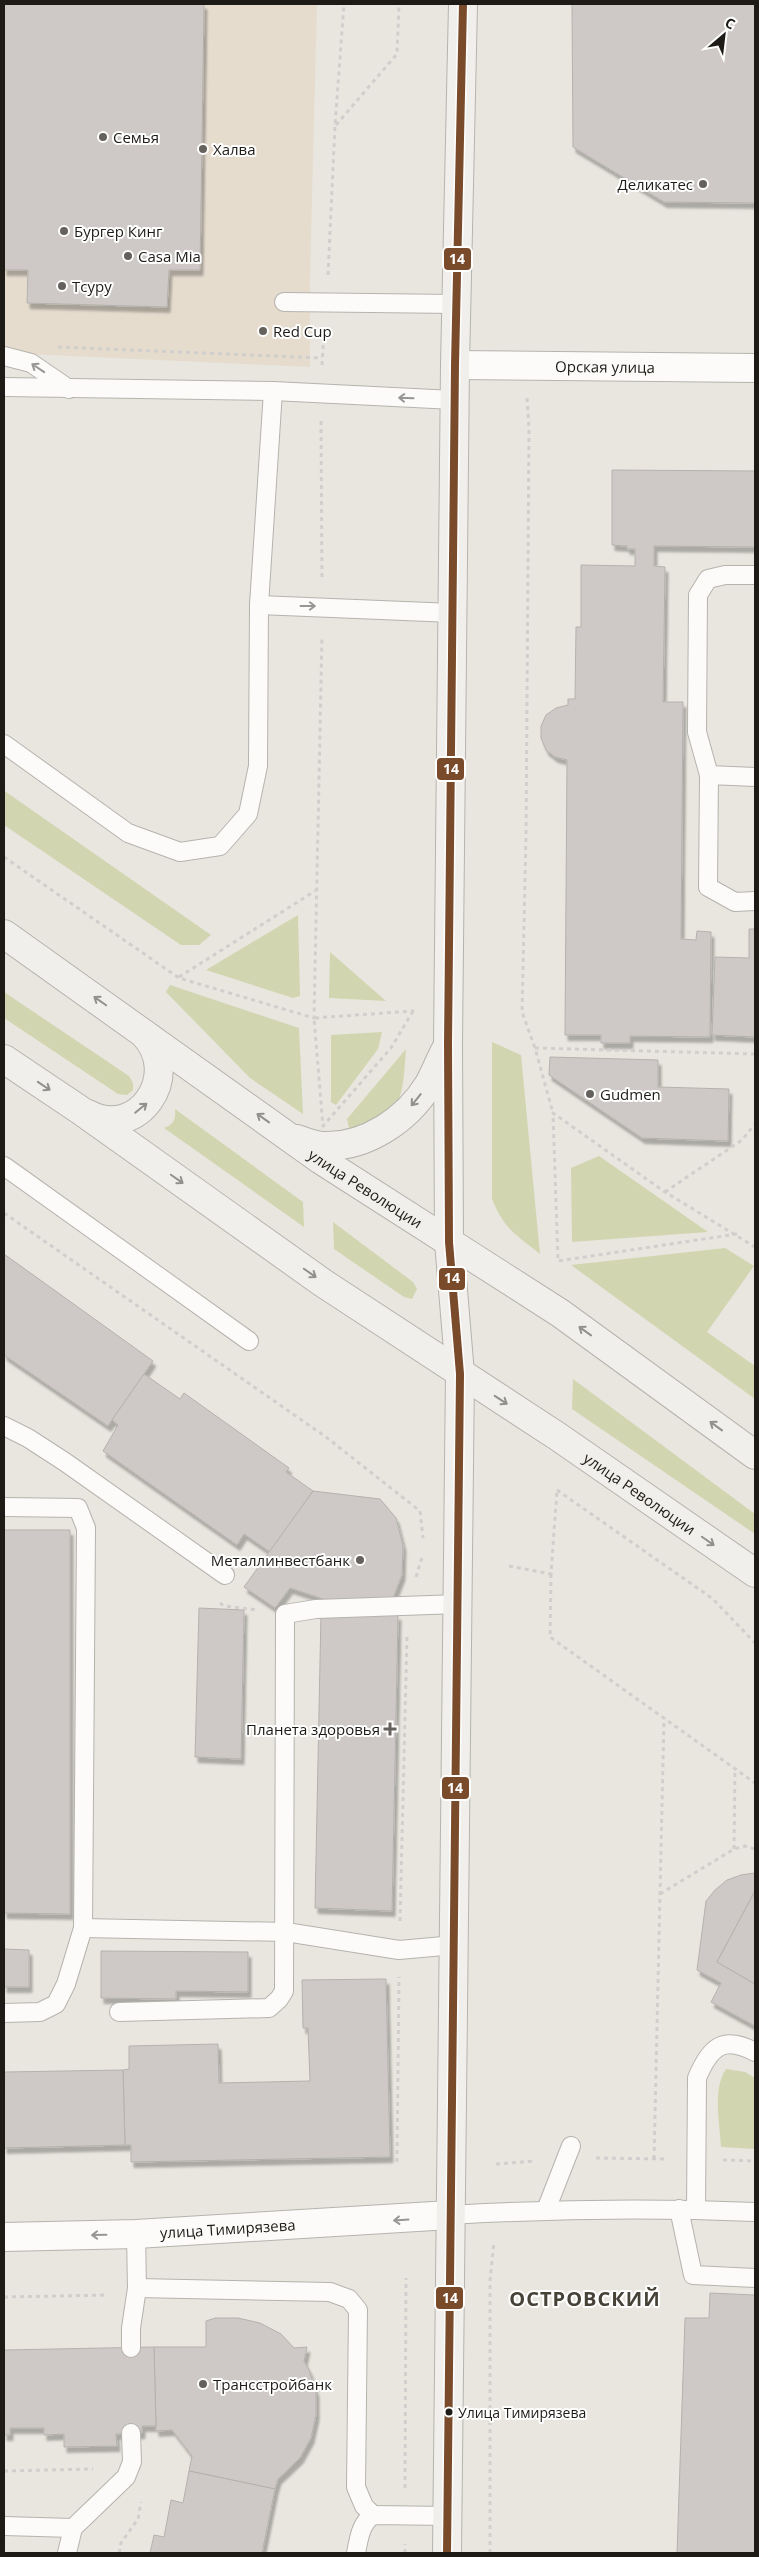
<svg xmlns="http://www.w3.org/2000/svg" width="759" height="2557" viewBox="0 0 759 2557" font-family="'Open Sans',sans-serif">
<defs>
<filter id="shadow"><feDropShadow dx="3" dy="5.5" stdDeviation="1" flood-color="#0004"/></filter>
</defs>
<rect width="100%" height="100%" fill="#e9e6df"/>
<path fill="#e5dcce" d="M4,4H317L310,278V367L4,353Z"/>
<g fill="#d1d6b1">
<path d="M4,791L6,792L211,935L199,945H181L4,825Z"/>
<path d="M298,915L300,996L293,998L206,970Z"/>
<path d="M330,952L386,1001L329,998Z"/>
<path d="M170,985L299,1028L303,1114L250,1078L166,992Z"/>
<path d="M4,992L129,1076L133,1083V1090L127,1095L118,1094L4,1018Z"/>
<path d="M382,1032L378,1049L336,1105L331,1102V1035Z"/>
<path d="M492,1042L521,1055L540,1254C516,1235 504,1229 492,1199Z"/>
<path d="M406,1049C404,1071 405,1108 383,1120C373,1126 360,1128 350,1132L347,1119Z"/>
<path d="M175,1109L303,1202L304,1227L164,1128C174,1124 176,1119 175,1109Z"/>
<path d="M599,1156L708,1232L572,1242L571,1168Z"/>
<path d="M333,1222L413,1282L417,1289L412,1299L404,1297L334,1249Z"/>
<path d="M725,1248L754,1266L707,1332L755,1366V1399L571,1265Z"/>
<path d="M573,1379L755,1514V1534L572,1409Z"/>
<path d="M726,2069L745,2072L755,2078V2149L721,2147C720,2122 712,2090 726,2069Z"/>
</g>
<g fill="#cec9c6" stroke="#b5b1ad" filter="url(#shadow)">
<path d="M4,4H204L200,270H169L167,307L27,303L28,270H4Z"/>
<path d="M572,4H755V203L664,202L573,147Z"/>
<path d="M612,470L755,471V547L654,546V566L665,567L663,702H683L681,939L696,940L697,931L711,932L710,1037L630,1036V1043H601V1035H565L567,760L555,757L546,750L541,738V726L546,715L556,708L568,705V699H575L576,627H581V565L635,566V549H627V546L612,545Z"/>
<path d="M749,929H755V1037L712,1035L715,957L749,958Z"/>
<path d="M550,1057L658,1060V1087L729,1089L728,1141L642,1138L549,1075Z"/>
<path d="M4,1254L153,1361L108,1426L4,1355Z"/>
<path d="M144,1374L180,1399L184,1393L289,1468L286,1472L313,1491L270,1552L244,1534L237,1545L103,1451L118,1425L112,1420Z"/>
<path d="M313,1491L380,1499L396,1518L403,1546L402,1575L391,1603L338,1604L290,1588L275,1608L244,1587Z"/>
<path d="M4,1530H70V1914L4,1913Z"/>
<path d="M199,1608L244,1610L241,1759L195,1757Z"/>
<path d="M321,1613L398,1615L392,1911L315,1908Z"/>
<path d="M755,1873V1891L717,1962L755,1984V2026L711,2002L721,1983L697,1970L706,1901L715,1890L727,1880L741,1875Z"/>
<path d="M755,1891V1984L717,1962Z"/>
<path d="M4,1949L29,1950V1987H4Z"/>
<path d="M101,1951L248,1952V1992L176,1991V1999L101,1998Z"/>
<path d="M386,1979L390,2157L131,2162V2145H125L123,2070L129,2069V2046L218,2044L219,2083L310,2081L308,2028H303L302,1980Z"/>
<path d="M123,2070L125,2145L4,2148V2072Z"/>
<path d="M710,2293L755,2295V2553H677L685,2318H709Z"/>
<path d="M215,2318H238L260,2323L281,2334L294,2348L307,2347L304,2361L309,2370L316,2392V2415L311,2438L300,2458L278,2479L275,2489L189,2471L192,2456L172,2430L156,2431L154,2347H206V2321Z"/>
<path d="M154,2347L156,2426H142V2433L116,2434L117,2446L64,2447V2434L44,2435V2428H10V2435H4V2350Z"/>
<path d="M189,2471L275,2489L262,2553H150L154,2535L164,2537L171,2500L183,2503Z"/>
</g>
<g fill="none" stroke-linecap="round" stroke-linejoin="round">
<defs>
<g id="lane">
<path d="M284,302L456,304"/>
<path d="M4,356L31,363L69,389"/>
<path d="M4,387L273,391L454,400"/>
<path d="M259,605L453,613"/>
<path d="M4,744L128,833L180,852L220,846L248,814L258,766L259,605L273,391"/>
<path d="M709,775L697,732L698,595L708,579L725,575H755"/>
<path d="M755,777L709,775L708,887L735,902L755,901"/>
<path d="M4,1166L249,1341"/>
<path d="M4,1426L28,1438L65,1462L225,1575"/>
<path d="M4,1507L78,1508L86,1528L83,1928L66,1984L56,2004L40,2012L4,2013"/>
<path d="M83,1928L286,1932L399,1950L455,1945"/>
<path d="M119,2012L269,2008L279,1999L284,1991L285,1614L316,1609L459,1604"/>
<path d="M679,2209L693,2275L755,2278"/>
<path d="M546,2210L571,2146"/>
<path d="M696,2210L697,2078C710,2047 723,2035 755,2052"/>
<path d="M450,2215C552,2209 653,2208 755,2212"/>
<path d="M137,2288L330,2292L349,2299L358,2310L356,2487L364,2506L373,2515"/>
<path d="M131,2348V2328L137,2288L136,2234"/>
<path d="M4,2526L73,2528L67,2553"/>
<path d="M73,2528L126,2477L132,2462L131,2433"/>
<path d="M356,2553C359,2539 360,2524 373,2515L448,2516"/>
</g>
<g id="street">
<path id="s1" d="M455,365L755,368"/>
<path id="s2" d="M4,2237L136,2234L450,2215"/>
</g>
<g id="secondary">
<path id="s3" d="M4,934L321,1160L560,1313L755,1455"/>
<path id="s4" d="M4,1059L80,1110L323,1283L557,1436L755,1573"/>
<path d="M88,1114C138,1141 183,1075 144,1034"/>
<path d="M297,1139C305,1142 315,1146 323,1146C366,1148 408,1119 429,1084C435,1073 440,1060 446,1049"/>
<path d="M447,2553L460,1374L449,1242L448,1043L455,365L463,4"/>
</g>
</defs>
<use href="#lane" stroke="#b6b3ae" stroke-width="20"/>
<use href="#street" stroke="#b6b3ae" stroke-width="30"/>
<use href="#secondary" stroke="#b6b3ae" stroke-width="30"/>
<g stroke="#d0cfcd" stroke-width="3" stroke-dasharray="4 4" stroke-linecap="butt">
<path d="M336,125L397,54L399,4"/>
<path d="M328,275L335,125L344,4"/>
<path d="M58,347L322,358"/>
<path d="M322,365L324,331"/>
<path d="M527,398L529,429L526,835L522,1012L535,1048L553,1113"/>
<path d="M321,421L322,580"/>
<path d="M4,857L179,978L314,1018L322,636"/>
<path d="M179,977L315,891"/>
<path d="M413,1011L391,1048L323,1126L314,1018Z"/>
<path d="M535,1048L755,1054"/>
<path d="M665,1192L742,1140L755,1124"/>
<path d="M4,1213L326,1437L420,1511L423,1538"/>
<path d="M737,1234L558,1261L553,1113L665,1192L755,1247"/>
<path d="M557,1490L713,1599L755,1643"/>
<path d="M509,1566L551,1574L557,1490"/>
<path d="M551,1574L550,1637L755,1783"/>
<path d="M416,1577L423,1554"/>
<path d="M220,1603L224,1606L257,1610"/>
<path d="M734,1849L735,1768"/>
<path d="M660,1894L734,1849L745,1846L755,1849"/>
<path d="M400,1921L407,1635"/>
<path d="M596,2158L667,2159"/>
<path d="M654,2159L664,1718"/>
<path d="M723,2160L755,2161"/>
<path d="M397,2162L399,1977"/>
<path d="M496,2164L535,2161"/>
<path d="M4,2297L108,2295"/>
<path d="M4,2471L93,2469"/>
<path d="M405,2488L406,2278"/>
<path d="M119,2553L121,2543L138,2519L141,2502"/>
<path d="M405,2553V2544"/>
<path d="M490,2553V2281L494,2242"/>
</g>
<use href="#lane" stroke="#fcfbfa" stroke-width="18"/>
<use href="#street" stroke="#fcfbfa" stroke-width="28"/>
<use href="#secondary" stroke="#f1efeb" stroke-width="28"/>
<defs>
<path id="bus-1" d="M447,2553L460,1374L449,1242L448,1043L455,365L463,4"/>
</defs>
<use href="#bus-1" stroke="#fff" stroke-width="11"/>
<use href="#bus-1" stroke="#7a4b2a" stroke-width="8"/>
</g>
<defs><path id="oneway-shaft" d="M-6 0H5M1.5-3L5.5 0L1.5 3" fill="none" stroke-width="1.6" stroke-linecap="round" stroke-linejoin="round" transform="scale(1.25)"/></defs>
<g stroke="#989694">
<use href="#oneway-shaft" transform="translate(38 368) rotate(-146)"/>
<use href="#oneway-shaft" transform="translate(406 398) rotate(-178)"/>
<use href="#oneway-shaft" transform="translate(308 606)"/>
<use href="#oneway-shaft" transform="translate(401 2220) rotate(176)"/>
<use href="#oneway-shaft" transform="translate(99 2235) rotate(179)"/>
</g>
<g stroke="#92908c">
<use href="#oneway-shaft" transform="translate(100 1001) rotate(-145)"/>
<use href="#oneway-shaft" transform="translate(44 1086) rotate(34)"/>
<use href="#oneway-shaft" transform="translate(416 1100) rotate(129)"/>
<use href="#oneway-shaft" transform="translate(141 1108) rotate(-39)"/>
<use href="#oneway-shaft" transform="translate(263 1118) rotate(-144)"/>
<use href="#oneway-shaft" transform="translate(177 1179) rotate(35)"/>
<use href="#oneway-shaft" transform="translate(310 1273) rotate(35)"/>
<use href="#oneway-shaft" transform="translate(585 1331) rotate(-144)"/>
<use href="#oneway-shaft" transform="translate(501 1400) rotate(33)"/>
<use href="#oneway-shaft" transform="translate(716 1426) rotate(-144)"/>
<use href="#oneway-shaft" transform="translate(708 1541) rotate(35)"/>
</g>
<g fill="#65625d" stroke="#fff" stroke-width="2">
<circle cx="103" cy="137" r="5"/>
<circle cx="203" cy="149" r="5"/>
<circle cx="703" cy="184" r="5"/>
<circle cx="64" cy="231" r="5"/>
<circle cx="128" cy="256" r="5"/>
<circle cx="62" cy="286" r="5"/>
<circle cx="263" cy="331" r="5"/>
<circle cx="590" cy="1094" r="5"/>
<circle cx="360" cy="1560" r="5"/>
<path d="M387.5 1721.5h5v5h5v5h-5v5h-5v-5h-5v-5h5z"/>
<circle cx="203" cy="2384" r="5"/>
</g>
<circle fill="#1e1b17" stroke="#fff" stroke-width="2" cx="449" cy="2412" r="4.5"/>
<g text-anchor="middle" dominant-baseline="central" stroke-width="4" stroke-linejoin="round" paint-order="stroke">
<g font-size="14" fill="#1e1b17" stroke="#fff" text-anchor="start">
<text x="458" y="2412">Улица Тимирязева</text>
</g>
<g font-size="15" fill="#1e1b17" stroke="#fff" text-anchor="start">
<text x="113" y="137">Семья</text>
<text x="213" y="149">Халва</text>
<text x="693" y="184" text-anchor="end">Деликатес</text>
<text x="74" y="231">Бургер Кинг</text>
<text x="138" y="256">Casa Mia</text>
<text x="72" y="286">Тсуру</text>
<text x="273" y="331">Red Cup</text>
<text x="600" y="1094">Gudmen</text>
<text x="350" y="1560" text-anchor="end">Металлинвестбанк</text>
<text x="380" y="1729" text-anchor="end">Планета здоровья</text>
<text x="213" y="2384">Трансстройбанк</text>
</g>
<g font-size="15" fill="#1e1b17" stroke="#fff">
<text stroke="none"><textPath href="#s1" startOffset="150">Орская улица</textPath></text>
<text stroke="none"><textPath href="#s3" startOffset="442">улица Революции</textPath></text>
<text stroke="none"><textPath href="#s4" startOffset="770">улица Революции</textPath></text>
<text stroke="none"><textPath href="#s2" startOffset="224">улица Тимирязева</textPath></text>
</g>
<g font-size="20" font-weight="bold" letter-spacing="1" fill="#464238" stroke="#fff">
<text x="585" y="2298">ОСТРОВСКИЙ</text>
</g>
</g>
<g stroke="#fff" stroke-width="2">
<rect x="443" y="247" width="29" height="24" rx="5" fill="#7a4b2a"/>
<rect x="436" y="757" width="29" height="24" rx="5" fill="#7a4b2a"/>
<rect x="438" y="1267" width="28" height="24" rx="5" fill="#7a4b2a"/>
<rect x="441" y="1776" width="29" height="24" rx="5" fill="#7a4b2a"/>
<rect x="435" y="2286" width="29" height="24" rx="5" fill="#7a4b2a"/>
</g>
<g font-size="14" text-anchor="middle" font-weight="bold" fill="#fff">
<text x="457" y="264">14</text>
<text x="451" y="774">14</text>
<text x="452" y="1283">14</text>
<text x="455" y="1793">14</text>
<text x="450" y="2303">14</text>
</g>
<rect width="759" height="2557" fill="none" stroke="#1e1b17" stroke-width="10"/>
<g transform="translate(724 35) rotate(28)" stroke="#ffffff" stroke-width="4" paint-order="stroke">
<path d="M0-4L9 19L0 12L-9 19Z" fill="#1e1b17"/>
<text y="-8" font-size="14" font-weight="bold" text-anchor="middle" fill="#1e1b17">С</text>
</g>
</svg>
